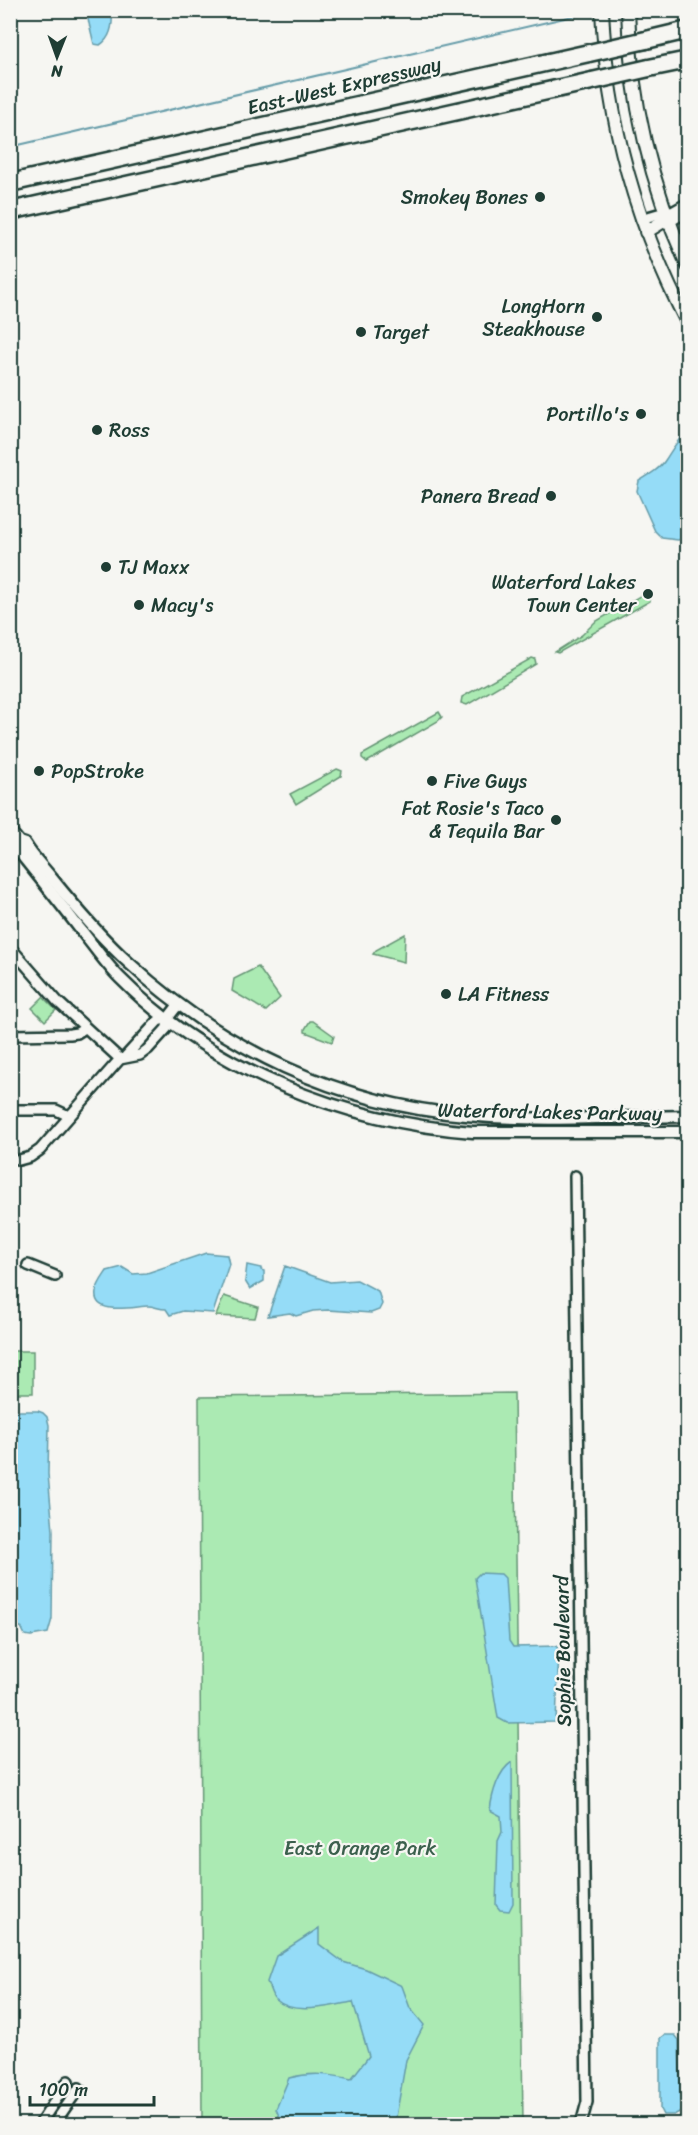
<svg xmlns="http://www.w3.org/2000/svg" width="698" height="2135" viewBox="0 0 698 2135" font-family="Sriracha,sans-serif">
<rect width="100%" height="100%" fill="#f6f6f2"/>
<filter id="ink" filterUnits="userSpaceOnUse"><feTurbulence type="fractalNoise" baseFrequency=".0167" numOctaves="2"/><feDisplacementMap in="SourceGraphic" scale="12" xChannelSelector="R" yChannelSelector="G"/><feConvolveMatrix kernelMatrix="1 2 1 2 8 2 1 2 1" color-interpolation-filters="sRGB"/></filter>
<g filter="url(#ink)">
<g fill="#abeab3" stroke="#659474" stroke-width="1.5">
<path d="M645,593L650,595V601L558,653L555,652L582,635L595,622Z"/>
<path d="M532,658L535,659L536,664L467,705L461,703L462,697Z"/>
<path d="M439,712L442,717L438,721L367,762L362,758V755Z"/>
<path d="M337,769L342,771L341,776L296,804L290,794Z"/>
<path d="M405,934L404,962L373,954L376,950Z"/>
<path d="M258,967L280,998L266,1011L232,991L234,979Z"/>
<path d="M43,997L56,1010L45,1021L32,1008Z"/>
<path d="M310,1021H313L334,1036L332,1042L305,1032V1029Z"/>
<path d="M224,1296L258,1307L255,1318L216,1316Z"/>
<rect x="11" y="1351" width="22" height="42"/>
<path d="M514,1393L523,2124H202L199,1397Z"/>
</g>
<g fill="#95dcf7" stroke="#669ca9" stroke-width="1.5">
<path d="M112,11C113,23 111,38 100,45L94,44L86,11Z"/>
<path d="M683,435H688L687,537L678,540L662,538L655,531L637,491L639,481C649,475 660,469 666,459C672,450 675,444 683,435Z"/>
<path d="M206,1253L227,1255L229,1264L213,1313L183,1311L170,1315L166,1309C159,1309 154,1306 148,1306C136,1306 92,1317 96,1292C97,1285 103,1277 107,1271L122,1267L133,1274L147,1273Z"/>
<path d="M247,1265L261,1268V1270L264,1271V1281L250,1289L245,1281Z"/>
<path d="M285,1266L330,1282L357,1280L378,1291L382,1304L379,1310L371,1313L328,1310L313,1311L296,1316L290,1313L268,1316Z"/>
<path d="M18,1411H38L43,1413L47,1417L49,1425L48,1474L53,1531L52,1619L48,1633L31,1636L25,1635L21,1627H15L13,1618L10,1574L11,1449L13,1414Z"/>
<path d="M480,1573L501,1574L505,1578L509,1641L513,1647L556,1646L559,1650L556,1722L507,1723L498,1718L475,1578Z"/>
<path d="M512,1762L513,1903L509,1911L500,1910L496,1905L498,1841L502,1832L501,1816L490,1810C492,1794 498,1771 512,1762Z"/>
<path d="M319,1928V1944L343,1962L366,1969L402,1986L410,2008L424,2025L406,2060L395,2123L393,2124H287L282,2123L276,2109L289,2078C311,2072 329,2074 351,2079L369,2056L353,2002C331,2005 294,2017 275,1999C271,1995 270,1988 267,1982L276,1956Z"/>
<path d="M664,2035H675L679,2040L681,2111L674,2115H663L660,2109V2038Z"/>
</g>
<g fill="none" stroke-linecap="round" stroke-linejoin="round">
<path stroke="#669ca9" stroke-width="2" d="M10,147L586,13"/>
<defs>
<g id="minor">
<path d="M641,219L665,212"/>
<path d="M10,947L58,1002L120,1059"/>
<path d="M10,1035L70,1034L77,1033L85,1028"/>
<path d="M126,1056L158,1021L168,1018"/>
<path d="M10,1110H56L69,1116"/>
<path d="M19,1160L30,1157L40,1150L120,1059L140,1055L148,1049L167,1028L168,1018L178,1005"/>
<path d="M575,1176L587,2102L581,2124"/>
<path d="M28,1265L55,1276"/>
<path d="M40,2124L68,2081"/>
<path d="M54,2124L79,2088"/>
</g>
<g id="tertiary">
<path d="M10,831L19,842L25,844C32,856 42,866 50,876C75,907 100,937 129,963C223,1049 338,1104 466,1115C539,1122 614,1117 688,1116"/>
<path d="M19,842L18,849L20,853C40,878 60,903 80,929C93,945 105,963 120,978C212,1071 345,1122 473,1132H688"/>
</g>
<g id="secondary">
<path d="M602,10C607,123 636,224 688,324"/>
<path d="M628,10C630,98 651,187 688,266"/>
<path d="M646,232L667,219"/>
</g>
<g id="motorway">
<path d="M646,40L688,30"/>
<path d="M649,68L688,60"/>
<path d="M10,183L589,53"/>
<path d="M10,211L592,81"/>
<path d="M667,219L688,207"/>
</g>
</defs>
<use href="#minor" stroke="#1f3d34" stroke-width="14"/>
<use href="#tertiary" stroke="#1f3d34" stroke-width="15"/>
<use href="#secondary" stroke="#1f3d34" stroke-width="16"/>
<use href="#motorway" stroke="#1f3d34" stroke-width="21"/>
<use href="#minor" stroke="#f6f6f2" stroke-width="9"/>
<use href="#tertiary" stroke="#f6f6f2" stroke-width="10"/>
<use href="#secondary" stroke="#f6f6f2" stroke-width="12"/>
<use href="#motorway" stroke="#f6f6f2" stroke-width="16"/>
<defs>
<g id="motorway-bridge">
<path d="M589,53L646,40"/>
<path d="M592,81L649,68"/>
</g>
</defs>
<use href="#motorway-bridge" stroke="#1f3d34" stroke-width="21" stroke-linecap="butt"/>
<use href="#motorway-bridge" stroke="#f6f6f2" stroke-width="16"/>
</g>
</g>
<g fill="#1f3d34" stroke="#f6f6f2" stroke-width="2">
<circle cx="540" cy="197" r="6"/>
<circle cx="597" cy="317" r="6"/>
<circle cx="361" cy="332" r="6"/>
<circle cx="641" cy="414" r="6"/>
<circle cx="97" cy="430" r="6"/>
<circle cx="551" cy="496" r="6"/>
<circle cx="106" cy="567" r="6"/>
<circle cx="648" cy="594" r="6"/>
<circle cx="139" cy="605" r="6"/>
<circle cx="39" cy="771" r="6"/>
<circle cx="432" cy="781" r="6"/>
<circle cx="556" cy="820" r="6"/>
<circle cx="446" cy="994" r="6"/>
</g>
<g text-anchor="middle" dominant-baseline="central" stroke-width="4.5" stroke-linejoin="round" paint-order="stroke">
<g font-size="20" fill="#1f3d34" stroke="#f6f6f2">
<text transform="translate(344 86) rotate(-13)">East-West Expressway</text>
<text transform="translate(550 1112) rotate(1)">Waterford Lakes Parkway</text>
<text transform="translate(563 1651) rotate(-91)">Sophie Boulevard</text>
</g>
<g font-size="20" fill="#1f3d34" stroke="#f6f6f2" text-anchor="start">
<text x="528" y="197" text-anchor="end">Smokey Bones</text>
<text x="585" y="306" text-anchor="end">LongHorn<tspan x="585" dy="23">Steakhouse</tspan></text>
<text x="373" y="332">Target</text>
<text x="629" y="414" text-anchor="end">Portillo's</text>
<text x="109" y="430">Ross</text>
<text x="539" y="496" text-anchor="end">Panera Bread</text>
<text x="118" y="567">TJ Maxx</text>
<text x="636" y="582" text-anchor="end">Waterford Lakes<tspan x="636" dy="23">Town Center</tspan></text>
<text x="151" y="605">Macy's</text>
<text x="51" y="771">PopStroke</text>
<text x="444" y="781">Five Guys</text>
<text x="544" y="808" text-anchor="end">Fat Rosie's Taco<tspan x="544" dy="23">&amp; Tequila Bar</tspan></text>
<text x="458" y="994">LA Fitness</text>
</g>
<g font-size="20" fill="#3b604d" stroke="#f6f6f2">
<text x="360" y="1848">East Orange Park</text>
</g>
</g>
<rect width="698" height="2135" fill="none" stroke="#f6f6f2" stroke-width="36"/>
<rect x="18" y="18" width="662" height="2099" fill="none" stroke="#1f3d34" stroke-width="2" filter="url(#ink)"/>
<g transform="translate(57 57) rotate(181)" stroke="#f6f6f2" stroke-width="4.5" paint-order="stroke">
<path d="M0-4.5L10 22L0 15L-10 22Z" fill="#1f3d34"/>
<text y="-9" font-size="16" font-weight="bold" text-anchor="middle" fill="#1f3d34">N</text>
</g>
<path d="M30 2096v9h124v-9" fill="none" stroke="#1f3d34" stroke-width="3"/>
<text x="39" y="2096" font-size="18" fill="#1f3d34" stroke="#f6f6f2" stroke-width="4.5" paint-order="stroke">100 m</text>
</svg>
